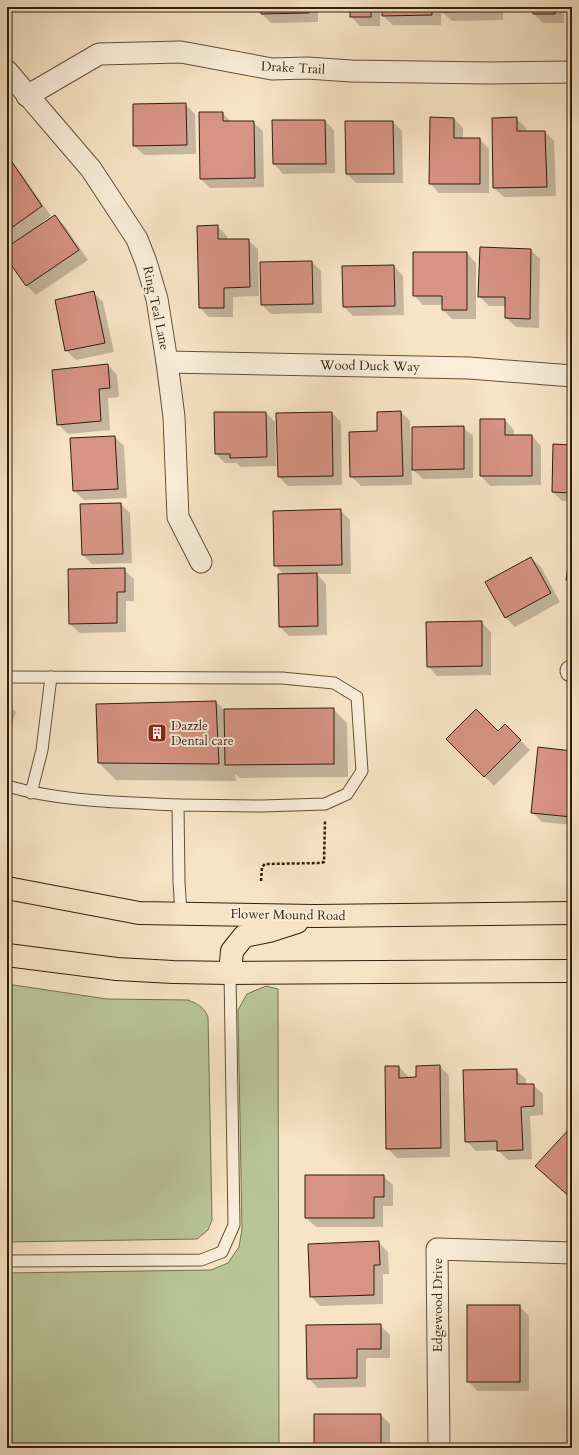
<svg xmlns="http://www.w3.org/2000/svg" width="579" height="1455" viewBox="0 0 579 1455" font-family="Cardo,serif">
<rect width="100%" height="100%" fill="#f7e4c5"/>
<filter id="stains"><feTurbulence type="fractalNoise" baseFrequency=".005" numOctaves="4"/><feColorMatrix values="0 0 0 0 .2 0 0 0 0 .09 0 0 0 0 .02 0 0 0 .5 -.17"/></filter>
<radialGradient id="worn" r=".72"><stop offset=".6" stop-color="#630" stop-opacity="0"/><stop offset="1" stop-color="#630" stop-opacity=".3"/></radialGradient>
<g fill="#b9c597" stroke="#747252">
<path d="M7,984L107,999L188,1000C198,1004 204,1007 208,1017L212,1220L208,1230L197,1239L7,1242Z"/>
<path d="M266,986L278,989L279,1448H7V1273L211,1270L228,1263L239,1247L242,1229L238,1010L247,994Z"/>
</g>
<g fill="#0003">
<path d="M201,7H257V11L206,12Z"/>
<path d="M262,7H318V22L271,23L262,14Z"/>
<path d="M351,7H380V26H360L351,17Z"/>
<path d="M383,7H503V20L452,21L441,11V25H393L383,16Z"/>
<path d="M533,7H564V23H543L534,14Z"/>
<path d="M185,104L195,114L196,154L144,155L134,146Z"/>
<path d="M222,113L232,122H253L263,131L264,187L210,188L201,179Z"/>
<path d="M516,118L526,128V132H545L554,141L556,196L504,197L494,188Z"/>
<path d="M454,119L463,128V139H480L489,149V193H439L430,183Z"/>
<path d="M273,121H325L334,130L335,173L283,174L274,164Z"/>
<path d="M393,122L402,131L403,183H356L347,174Z"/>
<path d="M12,163L21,173L51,216L42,222L43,224L54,216L64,225L88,260L36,295L27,286L7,257V167Z"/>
<path d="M217,226L227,236V240H248L258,249L259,296L233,297V317H209L200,308Z"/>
<path d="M531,250L540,259L539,328L516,327L506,318V306H489L479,296Z"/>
<path d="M467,253L476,263V319H452L443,310V305H423L414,295Z"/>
<path d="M312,262L321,271L322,313L271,314L262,305L261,263Z"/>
<path d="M394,266L403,276L404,315L353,316L344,307Z"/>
<path d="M94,293L103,302L114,352L76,360L66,350Z"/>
<path d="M108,365L117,375L119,397L108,398L110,430L68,434L58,424Z"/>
<path d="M401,412L410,421L412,485L361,486L351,476L378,432Z"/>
<path d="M266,413L275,422L276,466L240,467L237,463H225L216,454Z"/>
<path d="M332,413L341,422L342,485L288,486L279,477Z"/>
<path d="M481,420H505L514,430V436H532L541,446V485L490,486L481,476Z"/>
<path d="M463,427L473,436V478L423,479L411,468H413Z"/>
<path d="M115,437L124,446L127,498L84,500L74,491L71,439Z"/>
<path d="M572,446V501H562L553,492Z"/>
<path d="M121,504L130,513L132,563L92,564L83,555Z"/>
<path d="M341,511L350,520L351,574H317L326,584L327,635L289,636L280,627L284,575L275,565Z"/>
<path d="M531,558L541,567L560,602L515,627L506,618L486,582Z"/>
<path d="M124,570L134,579V601H126V632L80,633L70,624Z"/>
<path d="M481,622L491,632V675L437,676L428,666Z"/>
<path d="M216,702L224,710L333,709L347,723L348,777L240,778L235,774L236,781L116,780L99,763Z"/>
<path d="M7,706L11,707L16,712L7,737Z"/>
<path d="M505,725L530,750L494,786L448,739L498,732Z"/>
<path d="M572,752V825L542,822L532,812Z"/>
<path d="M440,1066L449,1076L450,1157L397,1158L387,1148L399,1067L408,1076V1079L417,1078Z"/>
<path d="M516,1070L526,1079V1085H533L543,1094V1115L530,1116L532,1159L508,1160L498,1150L476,1151L466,1141Z"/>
<path d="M383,1176L393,1185V1206H383V1227H316L306,1218Z"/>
<path d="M378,1242L388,1252L389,1274H383V1304L320,1306L311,1296Z"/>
<path d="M519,1306L529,1316V1391H477L468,1381Z"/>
<path d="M380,1325L390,1335V1358H366V1387L318,1388L308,1378Z"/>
<path d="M381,1415L390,1424V1448H308Z"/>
</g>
<g fill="#d79384" stroke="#301f0d">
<path d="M261,7H309V13L261,14Z"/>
<rect x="350" y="7" width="21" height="10"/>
<path d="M382,7H432V15L382,16Z"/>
<path d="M441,7H494V11L441,12Z"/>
<path d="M532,7H555V14H533Z"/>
<path d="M186,103L187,145L133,146V104Z"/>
<path d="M199,112H223V121H254L255,178L200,179Z"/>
<path d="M430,117L454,118V138H480V184H429Z"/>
<path d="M517,117V131H545L547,187L493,188L492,118Z"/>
<path d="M272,120H325L326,164H273Z"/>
<path d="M345,121H393L394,174H346Z"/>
<path d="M12,162L42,206L7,231V165Z"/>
<path d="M55,215L79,250L26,286L7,259V247Z"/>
<path d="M218,225V239H249L250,287L224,288V308H199L197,226Z"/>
<path d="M480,247L531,249L530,319L505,318V297H478Z"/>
<path d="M413,252H467V310H442V296H413Z"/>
<path d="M312,261L313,304L261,305L260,262Z"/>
<path d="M394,265L395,306L343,307L342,266Z"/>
<path d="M94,291L105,343L65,351L55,300Z"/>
<path d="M108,364L110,388L99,389L101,421L57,425L52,370Z"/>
<path d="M401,411L403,476L350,477L349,432L377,431V412Z"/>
<path d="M214,412H266L267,457L230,458V454H215Z"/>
<path d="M332,412L333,476L278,477L276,413Z"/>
<path d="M480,419H505V435H532V476H480Z"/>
<path d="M464,426V469L412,470V427Z"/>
<path d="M115,436L118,489L73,491L70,438Z"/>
<path d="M553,444L572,445V493L552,492Z"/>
<path d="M121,503L123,554L82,555L80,504Z"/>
<path d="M341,509L342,565L274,566L273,511Z"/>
<path d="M572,537V581L566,580Z"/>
<path d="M531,557L551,593L505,618L485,582Z"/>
<path d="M125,568V592H117V623L69,624L68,569Z"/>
<path d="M317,573L318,626L279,627L278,574Z"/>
<path d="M482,621V666L427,667L426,622Z"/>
<path d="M216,701L219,764L98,763L96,704Z"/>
<path d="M7,705L12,706L7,718Z"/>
<path d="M334,708V764L225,765L224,709Z"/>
<path d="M476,709L498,731L505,724L521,740L484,777L446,739Z"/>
<path d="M538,747L572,751V817L531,813Z"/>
<path d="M440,1065L441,1148L386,1149L385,1066H399V1078L416,1077V1066Z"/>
<path d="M517,1069V1084H534V1106L521,1107L523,1150L497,1151V1141L465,1142L463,1070Z"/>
<path d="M572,1126V1199L535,1166Z"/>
<path d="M305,1175H384V1197H374V1218H305Z"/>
<path d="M379,1241L380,1265H374V1295L310,1297L308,1244Z"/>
<rect x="467" y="1305" width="53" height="77"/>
<path d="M381,1324V1349H357V1378L307,1379L306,1325Z"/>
<path d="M314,1414H381V1448H307V1445H314Z"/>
<path d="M531,1444V1448H477V1445Z"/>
</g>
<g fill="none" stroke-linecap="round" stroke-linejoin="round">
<defs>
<g id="service">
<path d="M7,677L282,678L334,683L357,697L362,771L347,794L325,804L262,806L178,805L179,882L181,914"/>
<path d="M7,786C62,802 121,802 178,805"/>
<path d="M31,793L42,750L51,677"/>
<path d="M7,1261L201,1260L222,1252L234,1225L230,973"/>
</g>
<g id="minor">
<path d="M7,71L91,169L137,239L146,262L157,299L167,362L174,417L178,517L201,562"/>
<path d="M27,96L99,54L181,52L272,69L307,68L351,71L489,73L572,72"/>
<path d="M167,362L469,368L572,376"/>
<path d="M571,671H572"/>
<path d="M439,1448L437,1249L572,1253"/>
</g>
<g id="primary">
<path d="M7,888L139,913L315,916L572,913"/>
<path d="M7,955L117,969L173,972L230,973L572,971"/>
<path d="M230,973L232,951L244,936L269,931L297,922"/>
</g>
</defs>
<use href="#service" stroke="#62503b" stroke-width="13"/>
<use href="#minor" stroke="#62503b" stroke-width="23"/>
<use href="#primary" stroke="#301f0d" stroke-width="24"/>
<path stroke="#301f0d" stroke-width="2.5" stroke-dasharray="3 2" stroke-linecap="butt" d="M261,881L262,867L265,864L321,863L324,862L325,820"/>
<use href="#service" stroke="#faedd9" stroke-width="11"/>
<use href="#minor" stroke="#faedd9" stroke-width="21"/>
<use href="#primary" stroke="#f7e4c5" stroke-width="22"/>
</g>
<defs>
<symbol id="building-square" viewBox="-11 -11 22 22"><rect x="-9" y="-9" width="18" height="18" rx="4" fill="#8f2418" stroke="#faedd9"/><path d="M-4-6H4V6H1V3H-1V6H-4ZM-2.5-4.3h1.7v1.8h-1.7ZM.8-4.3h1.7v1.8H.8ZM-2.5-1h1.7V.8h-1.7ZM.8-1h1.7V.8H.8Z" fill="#fff"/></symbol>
</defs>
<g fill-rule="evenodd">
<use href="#building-square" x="146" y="722" width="22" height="22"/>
</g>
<g text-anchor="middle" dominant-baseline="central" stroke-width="4" stroke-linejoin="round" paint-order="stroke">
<g font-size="13" fill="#301f0d" stroke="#faedd9">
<text transform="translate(293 68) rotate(3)">Drake Trail</text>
<text transform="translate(156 308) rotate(78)">Ring Teal Lane</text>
<text transform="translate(370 366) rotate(1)">Wood Duck Way</text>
<text transform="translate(288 915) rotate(1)">Flower Mound Road</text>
<text transform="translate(438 1305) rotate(-90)">Edgewood Drive</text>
</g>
<g font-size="13" fill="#301f0d" stroke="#faedd9" text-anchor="start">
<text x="171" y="726">Dazzle<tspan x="171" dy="15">Dental care</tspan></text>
</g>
</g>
<rect width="579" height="1455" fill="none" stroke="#f7e4c5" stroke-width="24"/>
<rect x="8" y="8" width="563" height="1439" fill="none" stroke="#301f0d" stroke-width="2"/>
<rect x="12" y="12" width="555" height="1431" fill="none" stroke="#301f0d"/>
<rect width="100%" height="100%" filter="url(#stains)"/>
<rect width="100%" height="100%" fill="url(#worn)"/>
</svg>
